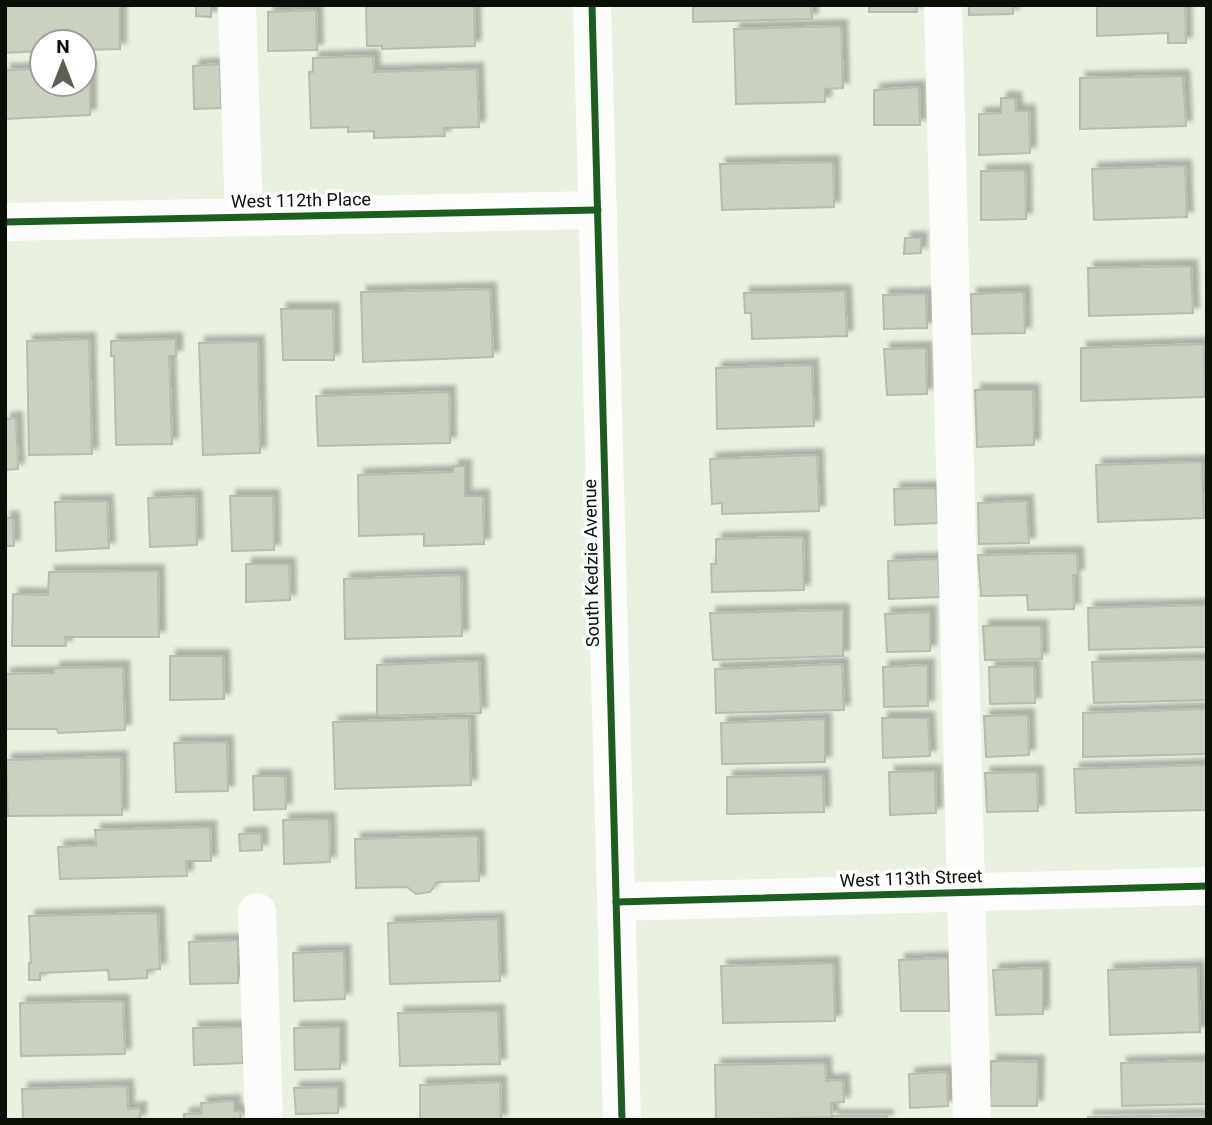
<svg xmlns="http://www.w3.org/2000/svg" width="1212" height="1125" viewBox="0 0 1212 1125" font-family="Roboto,sans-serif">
<defs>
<filter id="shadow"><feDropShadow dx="6" dy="-6" stdDeviation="2" flood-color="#0004"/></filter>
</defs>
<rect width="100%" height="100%" fill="#e9f1e0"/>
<g fill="#cad1c1" stroke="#b6bdaf" stroke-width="2" filter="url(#shadow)">
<path d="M5,5H120V49L84,50V42H42V51L5,53Z"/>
<path d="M196,5H211V17L196,16Z"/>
<path d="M366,5H474L475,46L382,49V46H367Z"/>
<path d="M693,5H811L812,19L693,22Z"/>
<path d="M869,5H916L917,12H869Z"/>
<path d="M969,5H1013V14L969,15Z"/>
<path d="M1097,5H1185L1186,43H1168V33L1097,36Z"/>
<path d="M316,10L317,50L268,51V12Z"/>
<path d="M841,26L843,88L825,89V102L736,104L734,29Z"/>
<path d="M373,56L374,72L477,69L479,127L444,128L445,136L374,138V131L348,132V127L311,128L309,72H313V58Z"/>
<path d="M220,64L221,108L194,109L193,66Z"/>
<path d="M84,68H90V115L5,119V70L42,69V84H84Z"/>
<path d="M1183,76L1186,126L1080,129V78Z"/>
<path d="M919,87L920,125H874V90Z"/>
<path d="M1001,98H1015L1016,111H1029L1030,153L979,155V114L1001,113Z"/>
<path d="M833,162L834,207L722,210L720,164Z"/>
<path d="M1185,166L1187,217L1094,220L1092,169Z"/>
<path d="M1025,170L1026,219L981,220V171Z"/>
<path d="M905,238H921V253L904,254Z"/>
<path d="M1191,266L1193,313L1089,316L1088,268Z"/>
<path d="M490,289L493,357L363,362L361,292Z"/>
<path d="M845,291L847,336L752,339L751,313H745L744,293Z"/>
<path d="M1024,292L1025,333L972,334L971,294Z"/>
<path d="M926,294L927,328L884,329L883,295Z"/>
<path d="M281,309H333L334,360H283Z"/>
<path d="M89,339L92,454L29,455L27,341Z"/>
<path d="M176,339V356H169L172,444L116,445L114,356H111V341Z"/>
<path d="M258,342L260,453L203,455L199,343Z"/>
<path d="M1204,344L1205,397L1081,401V348Z"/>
<path d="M926,348L927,394L887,395L884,349Z"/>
<path d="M812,365L814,426L717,429L716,368Z"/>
<path d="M975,390H1033L1034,445L977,447Z"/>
<path d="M449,392L450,443L318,446L316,396Z"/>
<path d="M16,418L18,469L5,470V419Z"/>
<path d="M817,455L819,511L722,514V503L712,504L710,459Z"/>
<path d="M1202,462L1204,518L1098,522L1096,465Z"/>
<path d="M453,466H465V496H483L484,544L424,546V534L359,536L358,475L453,472Z"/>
<path d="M936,488L938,523L895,525L894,489Z"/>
<path d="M196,496L197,545L150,547L148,498Z"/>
<path d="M230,496H273L274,550L232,551Z"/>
<path d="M107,501L109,548L56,551L55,502Z"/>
<path d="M1027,501L1029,543L979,544L978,503Z"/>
<path d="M5,518H13L14,546H5Z"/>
<path d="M803,537L804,590L712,592L711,564H716V539Z"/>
<path d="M1077,553L1078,575H1073L1074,609L1028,610L1027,595L981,596L978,555Z"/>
<path d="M938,559L940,597L889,599L888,561Z"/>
<path d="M246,564H289L290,600L246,602Z"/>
<path d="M158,571L159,637H65L66,646H12L13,594L48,595L49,572Z"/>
<path d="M461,575L462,636L345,639L344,579Z"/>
<path d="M1207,605V647L1089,650L1088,608Z"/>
<path d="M843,610V656L713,660L710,613Z"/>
<path d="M930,612V651L887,652L885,614Z"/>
<path d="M983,626H1041L1042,659L985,660Z"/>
<path d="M170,656H223L224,699L170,700Z"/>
<path d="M1207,659V700L1094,703L1092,662Z"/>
<path d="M479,661L481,713L377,716V665Z"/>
<path d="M842,664L844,710L716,713L715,669Z"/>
<path d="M928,665V706L884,707L883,667Z"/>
<path d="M1034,666L1035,703L990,704L989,667Z"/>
<path d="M123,667L125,730L58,733L57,729H5V674L54,673V668Z"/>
<path d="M1207,709V754L1083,757V713Z"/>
<path d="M1028,715L1029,755L986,757L984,716Z"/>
<path d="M469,718L471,785L335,789L333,722Z"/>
<path d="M882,718H928L930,756L883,758Z"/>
<path d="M825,719V762L722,764L721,723Z"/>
<path d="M227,742L228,791L176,792L174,743Z"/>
<path d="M121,757L122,815L8,816L6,760Z"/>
<path d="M1207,765V810L1076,813L1074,769Z"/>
<path d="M935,771L936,813L890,815L889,772Z"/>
<path d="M1037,772L1038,811L987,812L985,773Z"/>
<path d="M823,775L824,812L727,814V777Z"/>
<path d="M253,776H285L286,809L254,810Z"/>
<path d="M329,819L330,862L284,864L283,820Z"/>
<path d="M210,827L211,861H186L187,876L60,879L58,847L96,845L95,830Z"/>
<path d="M261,833L262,850L240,851L239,834Z"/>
<path d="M478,836L479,881L437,882L430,892L416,894L407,887L356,888L355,839Z"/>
<path d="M158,913L160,969L147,970V978L109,980L108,970L40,973V980H29V963H31L29,916Z"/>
<path d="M498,919L500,981L390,984L388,923Z"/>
<path d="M238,940V983L190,984L189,942Z"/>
<path d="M344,951L345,999L294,1001L293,953Z"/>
<path d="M948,958L949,1011H901L899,960Z"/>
<path d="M833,963L835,1021L723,1023L721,966Z"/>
<path d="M1198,967L1200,1032L1110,1035L1108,970Z"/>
<path d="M1043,968V1014L996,1015L993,970Z"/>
<path d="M123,1001L125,1054L21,1056L20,1003Z"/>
<path d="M498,1011L500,1064L400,1066L398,1013Z"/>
<path d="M242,1027L243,1063L194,1065L193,1028Z"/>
<path d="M340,1027V1069L295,1070L294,1028Z"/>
<path d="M991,1061L1038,1062L1037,1106H990Z"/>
<path d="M1207,1061V1104L1122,1106L1121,1063Z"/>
<path d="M825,1063L826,1081L843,1080L844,1102L831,1103L832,1117L716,1120L715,1065Z"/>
<path d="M947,1072L948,1106L910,1108L909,1074Z"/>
<path d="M500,1082L501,1120H420V1085Z"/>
<path d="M127,1086L128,1109L140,1108V1120H23L22,1089Z"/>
<path d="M338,1087V1113L296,1114L294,1088Z"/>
<path d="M234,1101V1111H240L241,1120H184V1114L202,1113L201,1103Z"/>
<path d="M1207,1115V1120H1088V1117Z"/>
<rect x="833" y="1116" width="54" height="4"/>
</g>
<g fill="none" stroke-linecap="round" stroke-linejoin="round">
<g stroke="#fcfdfa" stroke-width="38">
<path d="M237,5L244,217"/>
<path d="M943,5L972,1120"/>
<path d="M5,222L598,210"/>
<path d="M616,902L1207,886"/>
<path d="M257,912L264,1120"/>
</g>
<path stroke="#fcfdfa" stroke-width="38" d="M592,5L622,1120"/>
<defs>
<g id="cycleway">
<path d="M592,5L622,1120"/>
<path d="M5,222L598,210"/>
<path d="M616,902L1207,886"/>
</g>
</defs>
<use href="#cycleway" stroke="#fff" stroke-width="11"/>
<use href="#cycleway" stroke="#1b5e20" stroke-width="7"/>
</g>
<g text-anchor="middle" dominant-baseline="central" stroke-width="7" stroke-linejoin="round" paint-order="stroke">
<g font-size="18" fill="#0b1006" stroke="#fff">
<text transform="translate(301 200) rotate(-1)">West 112th Place</text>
<text transform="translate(591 563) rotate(-91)">South Kedzie Avenue</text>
<text transform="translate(911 878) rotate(-2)">West 113th Street</text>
</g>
</g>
<rect width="1212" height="1125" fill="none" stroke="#0b1006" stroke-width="14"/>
<g transform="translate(63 63)"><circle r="33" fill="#ffffff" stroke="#9d9f9b" stroke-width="2"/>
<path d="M0-5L12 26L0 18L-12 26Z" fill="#595f52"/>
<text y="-10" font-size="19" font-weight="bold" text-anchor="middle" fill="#0b1006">N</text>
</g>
</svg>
